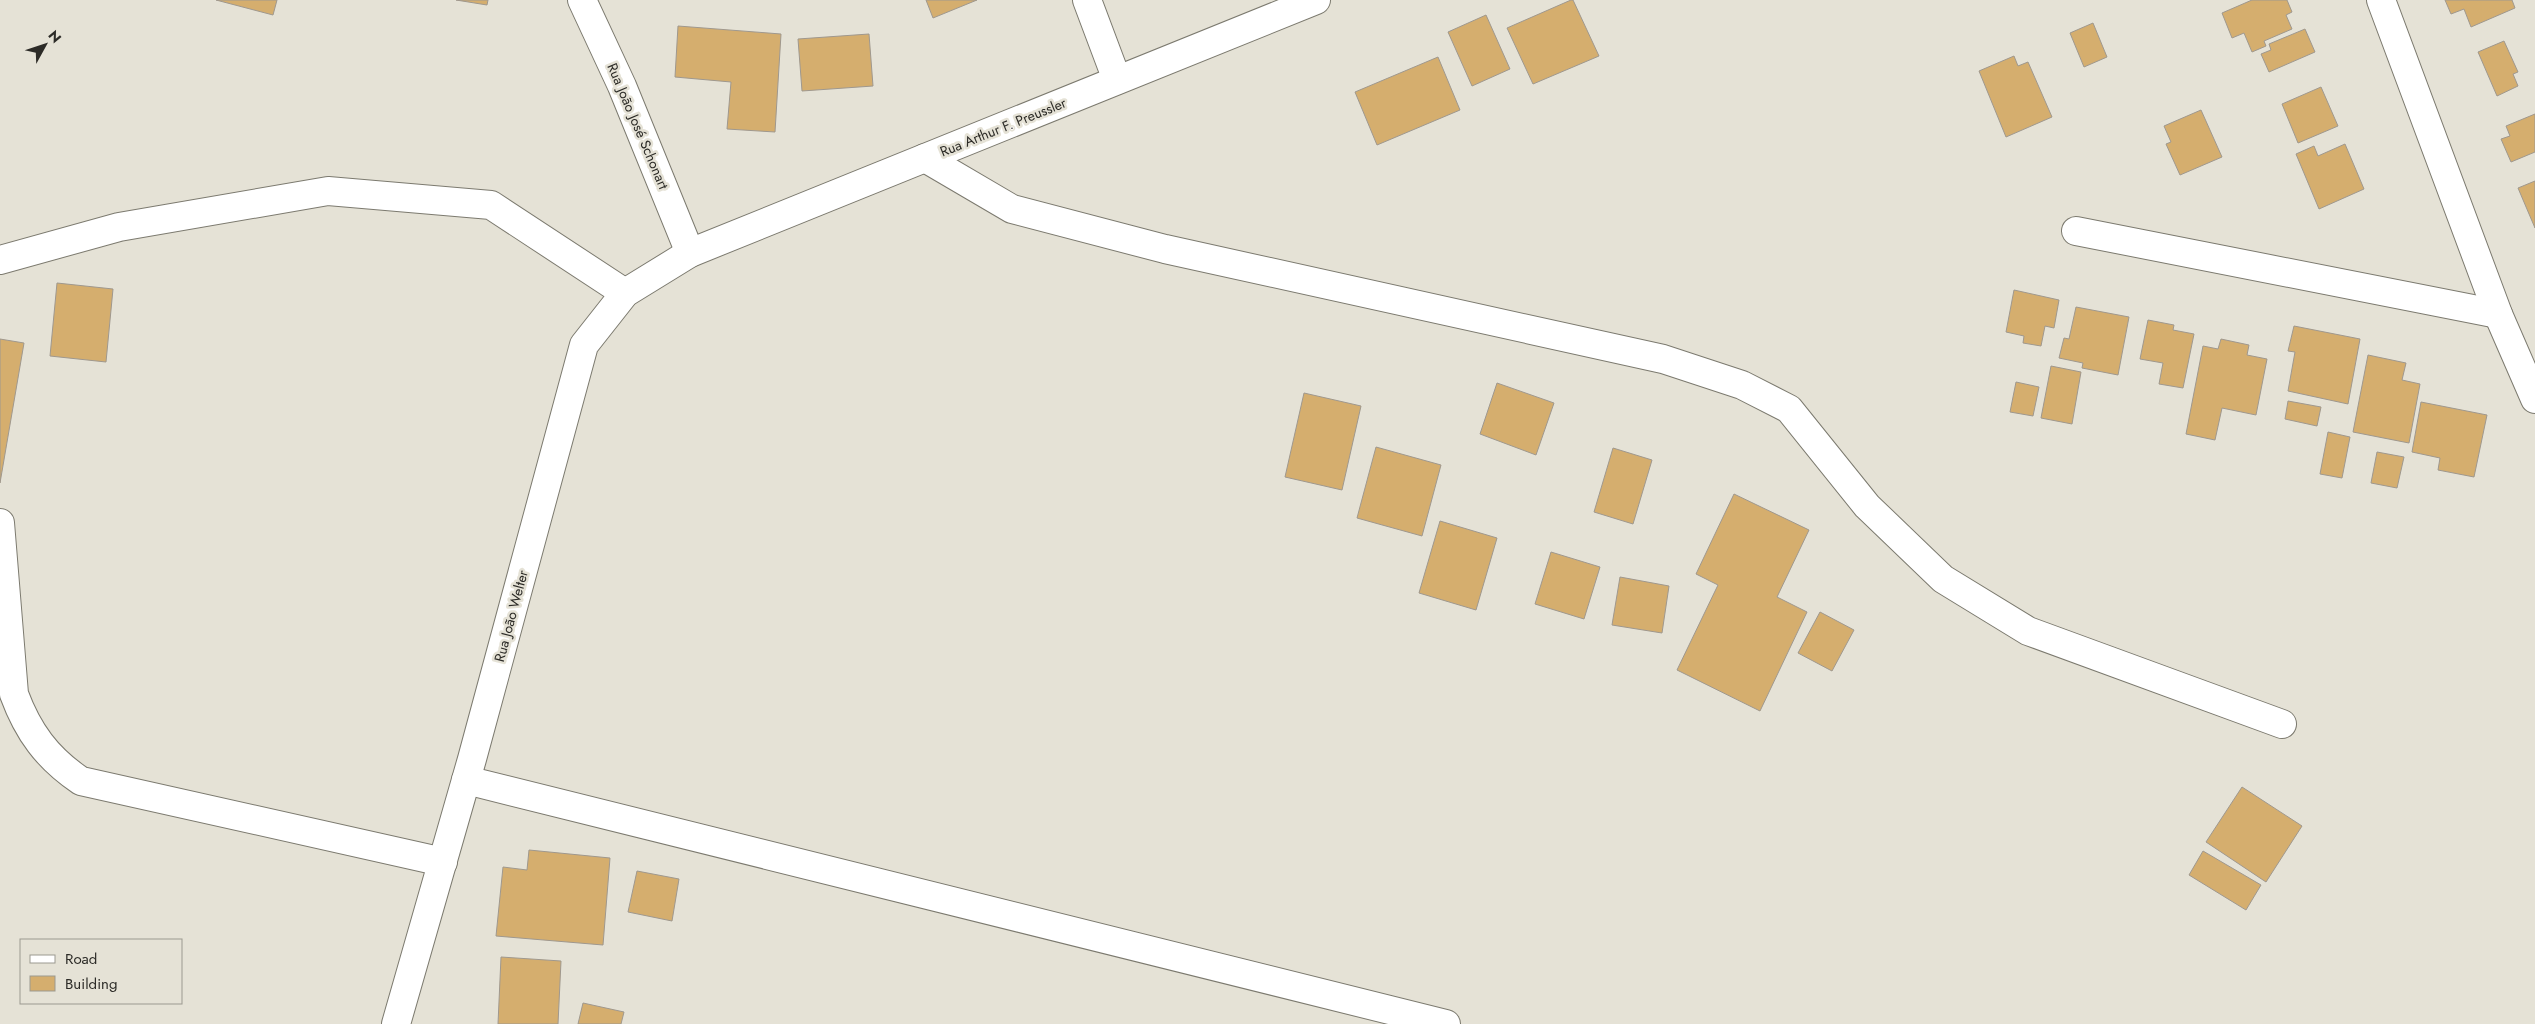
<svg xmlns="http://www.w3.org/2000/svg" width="2535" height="1024" viewBox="0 0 2535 1024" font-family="Jost,sans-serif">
<rect width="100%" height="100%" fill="#e5e2d6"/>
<g fill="#d5ae6e" stroke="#9f988e">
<path d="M216,0H277L273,15Z"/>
<path d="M456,0H488L487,5Z"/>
<path d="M926,0H977L933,18Z"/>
<path d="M1571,0H1573L1599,56L1533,84L1507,28Z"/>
<path d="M2252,0H2287L2292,12L2286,15L2292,29L2264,41L2266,46L2252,52L2244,33L2232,38L2222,13Z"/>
<path d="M2445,0H2512L2515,8L2471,27L2464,9L2451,14Z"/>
<path d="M1486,15L1510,69L1472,86L1448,32Z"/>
<path d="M2093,23L2107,57L2084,67L2070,33Z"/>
<path d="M678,26L781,34L775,132L727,129L731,82L675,77Z"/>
<path d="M2305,29L2315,52L2269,72L2261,54L2271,50L2269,44Z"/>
<path d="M869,34L873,86L802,91L798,39Z"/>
<path d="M2504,41L2518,72L2513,74L2518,86L2497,96L2478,52Z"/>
<path d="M2014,56L2018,66L2028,62L2052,117L2006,137L1979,71Z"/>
<path d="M1438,57L1460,110L1377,145L1355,92Z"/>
<path d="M2321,87L2338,126L2298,143L2282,104Z"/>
<path d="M2201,110L2222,157L2180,175L2166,144L2171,142L2164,126Z"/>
<path d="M2535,114V152L2511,162L2501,139L2510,136L2506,126Z"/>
<path d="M2345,144L2364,189L2319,209L2296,154L2314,146L2318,156Z"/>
<path d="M2535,181V228L2518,188Z"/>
<path d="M57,283L113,289L106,362L50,356Z"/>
<path d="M2014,290L2059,300L2054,328L2045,326L2041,346L2023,343L2024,336L2006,332Z"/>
<path d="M2076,307L2129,317L2118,375L2082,368L2083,363L2059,358L2064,338L2069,339Z"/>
<path d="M2148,320L2174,325L2173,330L2194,334L2183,388L2159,384L2163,363L2140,359Z"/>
<path d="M2294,326L2360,339L2348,404L2288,391L2295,352L2288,351Z"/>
<path d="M0,339L24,343L0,483Z"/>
<path d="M2221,339L2249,345L2247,355L2267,359L2256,415L2222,408L2215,440L2186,434L2203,346L2218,349Z"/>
<path d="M2368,355L2406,363L2402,380L2420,384L2409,443L2353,432Z"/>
<path d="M2051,366L2081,372L2072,424L2041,418Z"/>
<path d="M2016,382L2039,387L2033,416L2010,412Z"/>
<path d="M1497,383L1554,403L1536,455L1480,434Z"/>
<path d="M1304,393L1361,406L1342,490L1285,477Z"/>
<path d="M2288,401L2321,407L2317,426L2285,419Z"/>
<path d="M2421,402L2487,415L2474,477L2438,470L2440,458L2412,452Z"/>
<path d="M2328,432L2350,437L2342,478L2320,474Z"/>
<path d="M1376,447L1441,465L1422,536L1357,518Z"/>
<path d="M1613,448L1652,460L1633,524L1594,512Z"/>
<path d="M2377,452L2404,457L2397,488L2371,483Z"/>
<path d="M1734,494L1809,530L1777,597L1807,612L1760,711L1677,670L1718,585L1696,574Z"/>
<path d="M1440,521L1497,538L1476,610L1419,593Z"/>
<path d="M1551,552L1600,567L1584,619L1535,604Z"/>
<path d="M1620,577L1669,586L1662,633L1612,625Z"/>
<path d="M1820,612L1854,630L1832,671L1798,653Z"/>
<path d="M2242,787L2302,826L2266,882L2206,842Z"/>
<path d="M529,850L610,858L603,945L496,936L503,867L527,870Z"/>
<path d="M2203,851L2261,885L2246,910L2189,875Z"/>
<path d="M637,871L679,879L672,921L628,912Z"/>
<path d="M501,957L561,961L558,1024H498Z"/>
<path d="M583,1003L624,1012L621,1024H578Z"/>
</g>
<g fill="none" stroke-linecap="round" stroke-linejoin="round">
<defs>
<g id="minor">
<path d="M582,0L622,86L690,253"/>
<path d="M1087,0L1117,80"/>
<path d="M2381,0L2498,314L2535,399"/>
<path d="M925,158L1012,209L1165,249L1663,359L1742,385L1789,409L1867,506L1943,579L2028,631L2282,724"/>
<path d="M2076,231L2498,314"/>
<path d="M0,260L119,227L328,191L491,205L625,293"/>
<path d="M0,523L14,694C28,732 47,758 81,781L443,862"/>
<path d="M466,780L1446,1024"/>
<path d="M396,1024L472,759L584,345L625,293L690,253L1316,0"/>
</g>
</defs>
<use href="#minor" stroke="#7c7a6f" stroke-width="30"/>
<use href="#minor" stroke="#fff" stroke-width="28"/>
</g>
<g text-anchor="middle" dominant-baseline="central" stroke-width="5" stroke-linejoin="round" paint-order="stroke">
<g font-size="14" fill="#2c2b27" stroke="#e5e2d6">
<text transform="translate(638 126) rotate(67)">Rua João José Schonart</text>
<text transform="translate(1003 127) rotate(-22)">Rua Arthur F. Preussler</text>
<text transform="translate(511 616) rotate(-75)">Rua João Welter</text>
</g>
</g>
<rect x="20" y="939" width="162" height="65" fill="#e5e2d6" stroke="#9b9990"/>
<rect x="30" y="955" width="25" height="8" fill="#ffffff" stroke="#9b9990"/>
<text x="65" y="964" font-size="15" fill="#2c2b27">Road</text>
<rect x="30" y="976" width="25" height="15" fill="#d5ae6e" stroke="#9b9990"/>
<text x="65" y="989" font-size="15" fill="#2c2b27">Building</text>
<g transform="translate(45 45) rotate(50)" stroke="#e5e2d6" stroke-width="4" paint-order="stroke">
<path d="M0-4L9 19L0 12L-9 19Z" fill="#2c2b27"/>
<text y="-8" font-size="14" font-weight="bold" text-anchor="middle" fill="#2c2b27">N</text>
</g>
</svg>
